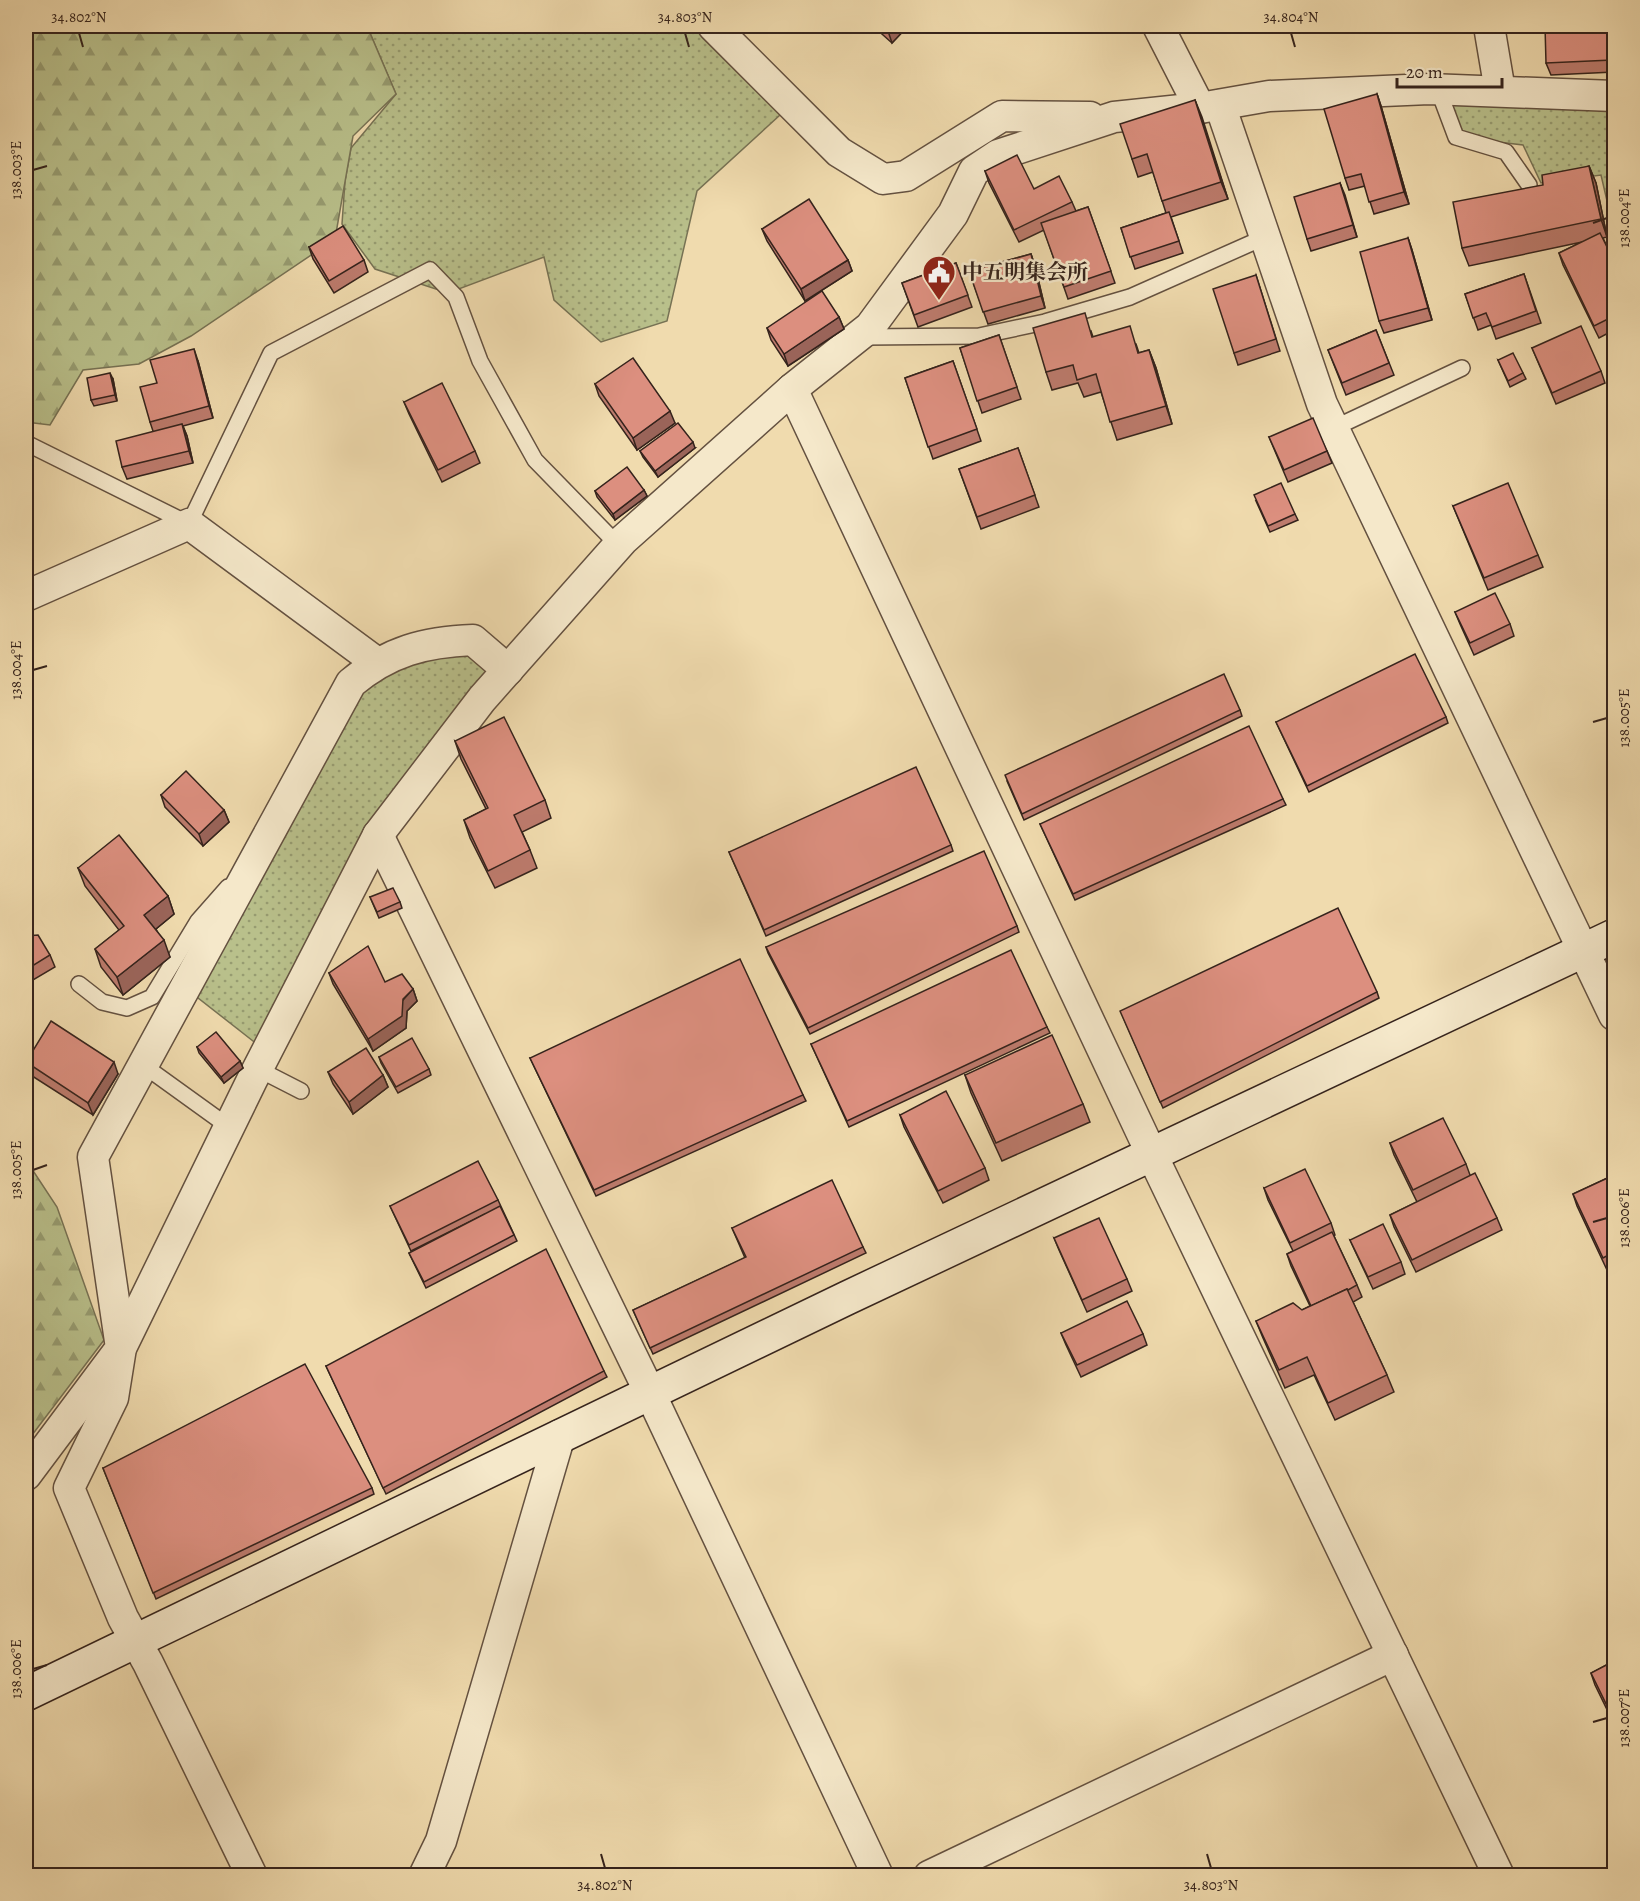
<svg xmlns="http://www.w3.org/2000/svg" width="1640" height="1901" viewBox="0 0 1640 1901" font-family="Alegreya,'Noto Serif JP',serif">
<defs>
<pattern id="grass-dots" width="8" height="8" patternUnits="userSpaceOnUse" patternTransform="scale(1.5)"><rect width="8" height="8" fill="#b9c08b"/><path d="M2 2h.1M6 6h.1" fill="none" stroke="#979c71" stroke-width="1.8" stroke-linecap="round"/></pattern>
<pattern id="forest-firs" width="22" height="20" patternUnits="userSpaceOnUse" patternTransform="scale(1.5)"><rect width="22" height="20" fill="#b9c08b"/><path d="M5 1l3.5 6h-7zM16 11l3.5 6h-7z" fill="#979c71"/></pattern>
</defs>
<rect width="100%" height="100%" fill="#f0dbae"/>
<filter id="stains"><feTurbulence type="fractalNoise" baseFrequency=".00333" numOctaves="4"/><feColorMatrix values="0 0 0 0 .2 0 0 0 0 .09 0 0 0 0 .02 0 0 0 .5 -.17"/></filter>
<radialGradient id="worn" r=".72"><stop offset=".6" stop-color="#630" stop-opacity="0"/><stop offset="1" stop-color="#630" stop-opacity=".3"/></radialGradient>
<g fill="url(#grass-dots)" stroke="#777254" stroke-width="1.5">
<path d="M367,26H710L792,104L697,191L667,321L601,342L554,300L544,257L448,293L375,269L342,224L345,181L351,148L396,94Z"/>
<path d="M1450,99L1614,103V231L1601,175L1541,183L1523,145L1456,137Z"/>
<path d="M473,640L504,674L389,822L267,1052L193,994L368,669Z"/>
</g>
<g fill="url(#forest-firs)" stroke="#777254" stroke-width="1.5">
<path d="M26,26H367L396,94L353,136L335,239L191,336L139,364L83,370L50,425L26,422Z"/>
<path d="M26,1160L57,1207L104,1340L26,1443Z"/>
</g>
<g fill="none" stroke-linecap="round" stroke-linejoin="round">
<defs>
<g id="lane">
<path d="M1438,89L1456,137L1506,152L1529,185"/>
<path d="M863,337L979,336L1045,322L1130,297L1265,237"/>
<path d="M1334,428L1462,368"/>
<path d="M26,443L189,524L271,353L430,270L456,297L480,361L535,460L618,545"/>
<path d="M79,984L102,1002L127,1008L152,997L198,921L228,887"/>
<path d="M143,1065L229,1127"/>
<path d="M258,1069L301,1091"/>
</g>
<g id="street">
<path d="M713,26L839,152L883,179L906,176L1002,116L1090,117"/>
<path d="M1158,26L1200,108"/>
<path d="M1489,26L1500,91"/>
<path d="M1220,105L1322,404L1614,1015"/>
<path d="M792,389L1152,1155L1499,1876"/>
<path d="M26,596L189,524L376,662"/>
<path d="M378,835L650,1393L878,1876"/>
<path d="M26,1475L121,1348L93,1157L351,683C389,651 425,642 473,640L508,670"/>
<path d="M252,1876L148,1663L123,1618L69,1488L113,1398L121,1348L252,1080L378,835L482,699L623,540L792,389L870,327L953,214L974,171L998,155L1114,117L1200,108L1269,96L1429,89L1614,96"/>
<path d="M424,1876L441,1841L560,1435"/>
<path d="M929,1876L1393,1655"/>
</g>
<path id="secondary" d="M26,1694L847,1298L1614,936"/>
</defs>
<use href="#lane" stroke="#645140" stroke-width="18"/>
<use href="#street" stroke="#645140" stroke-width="33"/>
<use href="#secondary" stroke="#35231c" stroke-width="36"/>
<use href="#lane" stroke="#f5e8ca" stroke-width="15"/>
<use href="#street" stroke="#f5e8ca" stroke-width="30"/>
<use href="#secondary" stroke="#f5e8ca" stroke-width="33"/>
</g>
<g fill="#bd7b6d" stroke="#35231c" stroke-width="1.5">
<path d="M873,26H908L892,43Z"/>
<path d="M1614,31V72L1551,75L1546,63Z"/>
<path d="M1377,94L1381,106L1409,204L1374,214L1365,186L1349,190L1345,178Z"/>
<path d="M1195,100L1228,199L1171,217L1183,253L1135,269L1121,228L1166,213L1153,172L1138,177L1132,159Z"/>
<path d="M1589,166L1596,183L1607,237L1603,238L1614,261V330L1599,338L1563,265L1559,253L1582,242L1469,266L1462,248L1543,185Z"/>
<path d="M985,171L1072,202L1076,211L1088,207L1115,283L1068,299L1044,230L1019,242L989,183Z"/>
<path d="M1340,183L1357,237L1311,251L1307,239Z"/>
<path d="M762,229L848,260L852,271L805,301L767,241Z"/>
<path d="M1408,238L1412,250L1432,320L1384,333L1379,321Z"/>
<path d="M309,247L364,260L368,272L334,293L313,259Z"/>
<path d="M1031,254L1035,266L1045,308L988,324L969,271Z"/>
<path d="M956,263L972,307L918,327L902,283Z"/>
<path d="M1524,274L1541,323L1496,339L1491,325L1478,330L1465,294Z"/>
<path d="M1256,275L1280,351L1238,365L1234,353Z"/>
<path d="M839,317L844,329L788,366L771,340L767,328Z"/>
<path d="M1376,330L1394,375L1346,395L1328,350Z"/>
<path d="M1091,331L1093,337L1136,344L1139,353L1149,350L1156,368L1172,424L1117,440L1101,392L1084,397L1078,383L1052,390L1046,372Z"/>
<path d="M999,335L1021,399L982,413L960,348Z"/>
<path d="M1532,348L1601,371L1605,383L1556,404Z"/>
<path d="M1498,360L1523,373L1526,379L1510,387Z"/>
<path d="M198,361L213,418L183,426L187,436L193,463L127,479L122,467L153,431L150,422L157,383Z"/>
<path d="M953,361L981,441L933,459L905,378Z"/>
<path d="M113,379L117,401L94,406L91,400Z"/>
<path d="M595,384L675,423L637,450L599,396Z"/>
<path d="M404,402L475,451L480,463L442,482L409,414Z"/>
<path d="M1269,437L1327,451L1332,463L1288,482Z"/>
<path d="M695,448L658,477L643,457L640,451Z"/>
<path d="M1018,448L1039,507L981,529L959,469Z"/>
<path d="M644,490L647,496L615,520L597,497L595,491Z"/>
<path d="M1256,501L1295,514L1298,520L1270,532Z"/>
<path d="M1453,506L1538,555L1543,567L1488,590Z"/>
<path d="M1455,612L1510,624L1514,636L1474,655L1460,624Z"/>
<path d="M1240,710L1242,716L1024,820L1007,781Z"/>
<path d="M1446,717L1448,723L1309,792L1276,722Z"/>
<path d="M455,741L545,800L551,818L522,832L530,850L537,868L495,888L470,838L464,820L486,809L461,759Z"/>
<path d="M161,795L224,810L229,822L203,846L165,807Z"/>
<path d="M1283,799L1286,805L1075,900L1040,824Z"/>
<path d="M951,845L953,851L766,936L729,852Z"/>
<path d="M78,868L168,896L174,914L156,929L170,957L123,995L101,967L95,949L119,930L85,886Z"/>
<path d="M370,897L400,902L402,908L379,918Z"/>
<path d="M1017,926L1019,932L810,1034L768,953L766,947Z"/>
<path d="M26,936L50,955L55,967L33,980L26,966Z"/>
<path d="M329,973L385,982L413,989L417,1001L407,1011L406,1028L373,1051L333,984Z"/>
<path d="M1377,992L1379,998L1163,1108L1123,1017Z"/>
<path d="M1047,1027L1050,1033L849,1127L811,1044Z"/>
<path d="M197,1047L240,1061L243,1068L224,1083L199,1053Z"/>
<path d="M379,1057L429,1069L431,1075L398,1093L381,1063Z"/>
<path d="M530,1058L803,1095L806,1101L596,1196Z"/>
<path d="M26,1061L118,1074L93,1115L29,1074Z"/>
<path d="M328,1072L383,1075L388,1087L353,1114L333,1084Z"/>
<path d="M965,1075L1083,1104L1090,1122L1002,1161L971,1093Z"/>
<path d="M900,1115L985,1168L989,1180L943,1203L904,1127Z"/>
<path d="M1390,1143L1466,1164L1470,1175L1497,1218L1502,1230L1416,1272L1394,1227L1390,1215L1417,1202L1394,1155Z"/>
<path d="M1614,1175V1266L1607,1270L1577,1206L1573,1194Z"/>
<path d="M1264,1188L1331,1223L1335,1235L1334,1236L1357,1285L1362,1297L1353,1302L1387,1375L1394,1392L1335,1420L1314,1375L1285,1388L1263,1338L1256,1321L1302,1310L1310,1306L1291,1266L1287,1254L1293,1251L1268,1200Z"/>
<path d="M498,1200L517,1241L426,1288L409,1253L485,1214L411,1251L390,1206Z"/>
<path d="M732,1228L863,1247L866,1253L653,1354L633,1310L745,1258Z"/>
<path d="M1054,1238L1127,1279L1132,1291L1087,1312L1059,1250Z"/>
<path d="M1350,1240L1401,1262L1405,1274L1373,1289L1355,1251Z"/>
<path d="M1061,1333L1143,1334L1147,1345L1081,1377L1066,1345Z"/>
<path d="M326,1366L604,1371L607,1377L386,1494Z"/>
<path d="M103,1468L372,1488L374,1494L156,1599Z"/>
<path d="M1614,1661V1724L1595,1685L1591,1673Z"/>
</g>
<g fill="#9a6459" stroke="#35231c" stroke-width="1.5">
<path d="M893,26H908L892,43L888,31Z"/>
<path d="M1610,26H1612L1614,31V68L1612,60Z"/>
<path d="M1377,94L1381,106L1409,204L1404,192Z"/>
<path d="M1195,100L1202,117L1228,199L1221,182Z"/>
<path d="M1589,166L1596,183L1607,237L1601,219Z"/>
<path d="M1340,183L1345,195L1357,237L1353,225Z"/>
<path d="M1408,238L1412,250L1432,320L1428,308Z"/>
<path d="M1031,254L1035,266L1045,308L1041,296Z"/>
<path d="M848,260L852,271L805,301L801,289Z"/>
<path d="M839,317L844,329L788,366L784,354Z"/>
<path d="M194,349L198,361L213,418L209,406Z"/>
<path d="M1149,350L1156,368L1172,424L1166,406Z"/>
<path d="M110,373L113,379L117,401L115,395Z"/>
<path d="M670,411L675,423L637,450L633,438Z"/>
<path d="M182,424L187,436L193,463L189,451Z"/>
<path d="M693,442L695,448L658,477L655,471Z"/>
<path d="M644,490L647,496L615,520L613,514Z"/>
<path d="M224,810L229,822L203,846L199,834Z"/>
<path d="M168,896L174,914L151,933L144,915Z"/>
<path d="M164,940L170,957L123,995L117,977Z"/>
<path d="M413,989L417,1001L407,1011L406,1028L373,1051L368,1039Z"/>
<path d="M240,1061L243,1068L224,1083L221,1077Z"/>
<path d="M114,1062L118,1074L93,1115L88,1103Z"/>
<path d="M383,1075L388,1087L353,1114L349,1102Z"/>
</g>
<g fill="#dc8f7f" stroke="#35231c" stroke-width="1.5">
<path d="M882,26H893L888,31Z"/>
<path d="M1545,26H1610L1612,60L1546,63Z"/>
<path d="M1377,94L1404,192L1369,202L1361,174L1345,178L1324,109Z"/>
<path d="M1195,100L1221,182L1162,201L1147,154L1132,159L1120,124Z"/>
<path d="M1017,155L1034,189L1059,176L1072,202L1014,230L985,171Z"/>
<path d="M1589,166L1601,219L1462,248L1453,202L1543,185L1542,175Z"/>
<path d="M1340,183L1353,225L1307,239L1294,197Z"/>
<path d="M809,199L848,260L801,289L762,229Z"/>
<path d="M1088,207L1111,271L1064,287L1041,223Z"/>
<path d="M1169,212L1179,241L1130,257L1121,228Z"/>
<path d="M343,226L364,260L329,281L309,247Z"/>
<path d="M1600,233L1614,261V316L1594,326L1559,253Z"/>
<path d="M1408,238L1428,308L1379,321L1360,252Z"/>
<path d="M1031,254L1041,296L983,312L969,271Z"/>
<path d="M956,263L968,295L914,315L902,283Z"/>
<path d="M1524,274L1536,311L1492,327L1486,313L1473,318L1465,294Z"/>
<path d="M1256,275L1276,339L1234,353L1213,289Z"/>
<path d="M822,291L839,317L784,354L767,328Z"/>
<path d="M1085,313L1092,337L1130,326L1138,353L1149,350L1166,406L1110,422L1096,374L1077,380L1073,365L1046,372L1033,328Z"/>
<path d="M1581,326L1601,371L1552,393L1532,348Z"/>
<path d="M1376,330L1389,363L1342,383L1328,350Z"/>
<path d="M999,335L1017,387L977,401L960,348Z"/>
<path d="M194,349L209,406L150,422L140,387L157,383L150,360Z"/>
<path d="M1513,353L1523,373L1508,381L1498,360Z"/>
<path d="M633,358L670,411L633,438L595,384Z"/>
<path d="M953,361L977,429L928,447L905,378Z"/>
<path d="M110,373L115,395L91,400L87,378Z"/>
<path d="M442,383L475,451L438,470L404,402Z"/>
<path d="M1313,418L1327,451L1284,470L1269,437Z"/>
<path d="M678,423L693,442L655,471L640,451Z"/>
<path d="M182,424L189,451L122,467L116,441Z"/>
<path d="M1018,448L1035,495L977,517L959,469Z"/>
<path d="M627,467L644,490L613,514L595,491Z"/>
<path d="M1281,483L1295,514L1268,526L1254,495Z"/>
<path d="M1508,483L1538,555L1484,578L1453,506Z"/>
<path d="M1495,593L1510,624L1470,643L1455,612Z"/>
<path d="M1415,654L1446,717L1307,786L1276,722Z"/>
<path d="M1224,674L1240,710L1022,814L1005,775Z"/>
<path d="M504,717L545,800L514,815L530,850L488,871L464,820L488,808L455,741Z"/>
<path d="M1249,726L1283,799L1073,894L1040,824Z"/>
<path d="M916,767L951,845L764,930L729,852Z"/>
<path d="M186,771L224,810L199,834L161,795Z"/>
<path d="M119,835L168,896L144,915L164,940L117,977L95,949L124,926L78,868Z"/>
<path d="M984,851L1017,926L808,1028L766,947Z"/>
<path d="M393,888L400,902L377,912L370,897Z"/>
<path d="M1338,908L1377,992L1160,1102L1120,1011Z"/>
<path d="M38,935L50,955L29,968L26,962V936Z"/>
<path d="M368,946L385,982L402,974L413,989L403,999L402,1016L368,1039L329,973Z"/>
<path d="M1011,950L1047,1027L847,1121L811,1044Z"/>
<path d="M740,959L803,1095L594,1190L530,1058Z"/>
<path d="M51,1021L114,1062L88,1103L26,1062Z"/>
<path d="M216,1032L240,1061L221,1077L197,1047Z"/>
<path d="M1052,1035L1083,1104L996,1143L965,1075Z"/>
<path d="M412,1038L429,1069L396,1087L379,1057Z"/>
<path d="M366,1048L383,1075L349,1102L328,1072Z"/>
<path d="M946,1091L985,1168L938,1191L900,1115Z"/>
<path d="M1443,1118L1466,1164L1413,1190L1390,1143Z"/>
<path d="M478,1161L498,1200L409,1245L390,1206Z"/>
<path d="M1305,1169L1331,1223L1290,1243L1264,1188Z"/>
<path d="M1475,1173L1497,1218L1412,1260L1390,1215Z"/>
<path d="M1614,1175V1252L1603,1258L1573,1194Z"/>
<path d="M832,1180L863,1247L650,1348L633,1310L746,1257L732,1228Z"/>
<path d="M500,1206L514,1235L424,1282L409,1253Z"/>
<path d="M1099,1218L1127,1279L1082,1300L1054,1238Z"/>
<path d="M1383,1224L1401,1262L1368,1277L1350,1240Z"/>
<path d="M1332,1232L1357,1285L1348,1290L1347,1289L1311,1306L1287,1254Z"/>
<path d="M546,1249L604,1371L383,1488L326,1366Z"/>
<path d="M1347,1289L1387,1375L1328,1403L1307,1357L1279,1370L1256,1321L1293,1303L1302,1310Z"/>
<path d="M1127,1301L1143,1334L1077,1365L1061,1333Z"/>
<path d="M305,1364L372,1488L153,1593L103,1468Z"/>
<path d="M1614,1661V1720L1591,1673Z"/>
</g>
<path fill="none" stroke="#35231c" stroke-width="2" d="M79,33L83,47M685,33L689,47M1291,33L1295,47M33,170L47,166M1593,223L1607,218M33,670L47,666M1593,722L1607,718M33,1170L47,1165M1593,1222L1607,1218M33,1669L47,1665M1593,1722L1607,1718M601,1854L605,1868M1207,1854L1211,1868"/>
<defs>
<symbol id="civic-pin" viewBox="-11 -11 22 30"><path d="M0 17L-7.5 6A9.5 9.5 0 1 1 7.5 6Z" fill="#8f2418" stroke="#f5e8ca"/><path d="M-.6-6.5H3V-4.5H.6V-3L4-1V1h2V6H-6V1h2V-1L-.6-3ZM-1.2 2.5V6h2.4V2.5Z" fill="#fff"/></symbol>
</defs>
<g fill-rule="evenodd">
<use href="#civic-pin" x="920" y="253" width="38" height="52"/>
</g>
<g text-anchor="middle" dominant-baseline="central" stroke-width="5" stroke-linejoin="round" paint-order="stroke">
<g font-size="21" font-weight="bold" fill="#35231c" stroke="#f5e8ca" text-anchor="start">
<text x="962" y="272">中五明集会所</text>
</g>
</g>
<rect width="1640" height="1901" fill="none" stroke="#f0dbae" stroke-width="66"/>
<path d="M1397 78v9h105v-9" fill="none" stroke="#35231c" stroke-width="3"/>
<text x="1406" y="78" font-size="18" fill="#35231c" stroke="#f5e8ca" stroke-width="4.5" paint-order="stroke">20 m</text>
<rect x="33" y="33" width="1574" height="1835" fill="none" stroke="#35231c" stroke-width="2"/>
<g font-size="15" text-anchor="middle" fill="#35231c">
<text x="79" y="22">34.802°N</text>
<text x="685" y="22">34.803°N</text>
<text x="1291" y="22">34.804°N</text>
<text transform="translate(16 170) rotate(-90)" y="5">138.003°E</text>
<text transform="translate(1624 218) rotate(-90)" y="5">138.004°E</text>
<text transform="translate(16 670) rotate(-90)" y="5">138.004°E</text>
<text transform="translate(1624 718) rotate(-90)" y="5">138.005°E</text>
<text transform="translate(16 1170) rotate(-90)" y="5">138.005°E</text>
<text transform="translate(1624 1218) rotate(-90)" y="5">138.006°E</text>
<text transform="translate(16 1669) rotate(-90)" y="5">138.006°E</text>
<text transform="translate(1624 1718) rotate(-90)" y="5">138.007°E</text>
<text x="605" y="1890">34.802°N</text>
<text x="1211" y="1890">34.803°N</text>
</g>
<rect width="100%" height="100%" filter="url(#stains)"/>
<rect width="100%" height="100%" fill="url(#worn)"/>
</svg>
